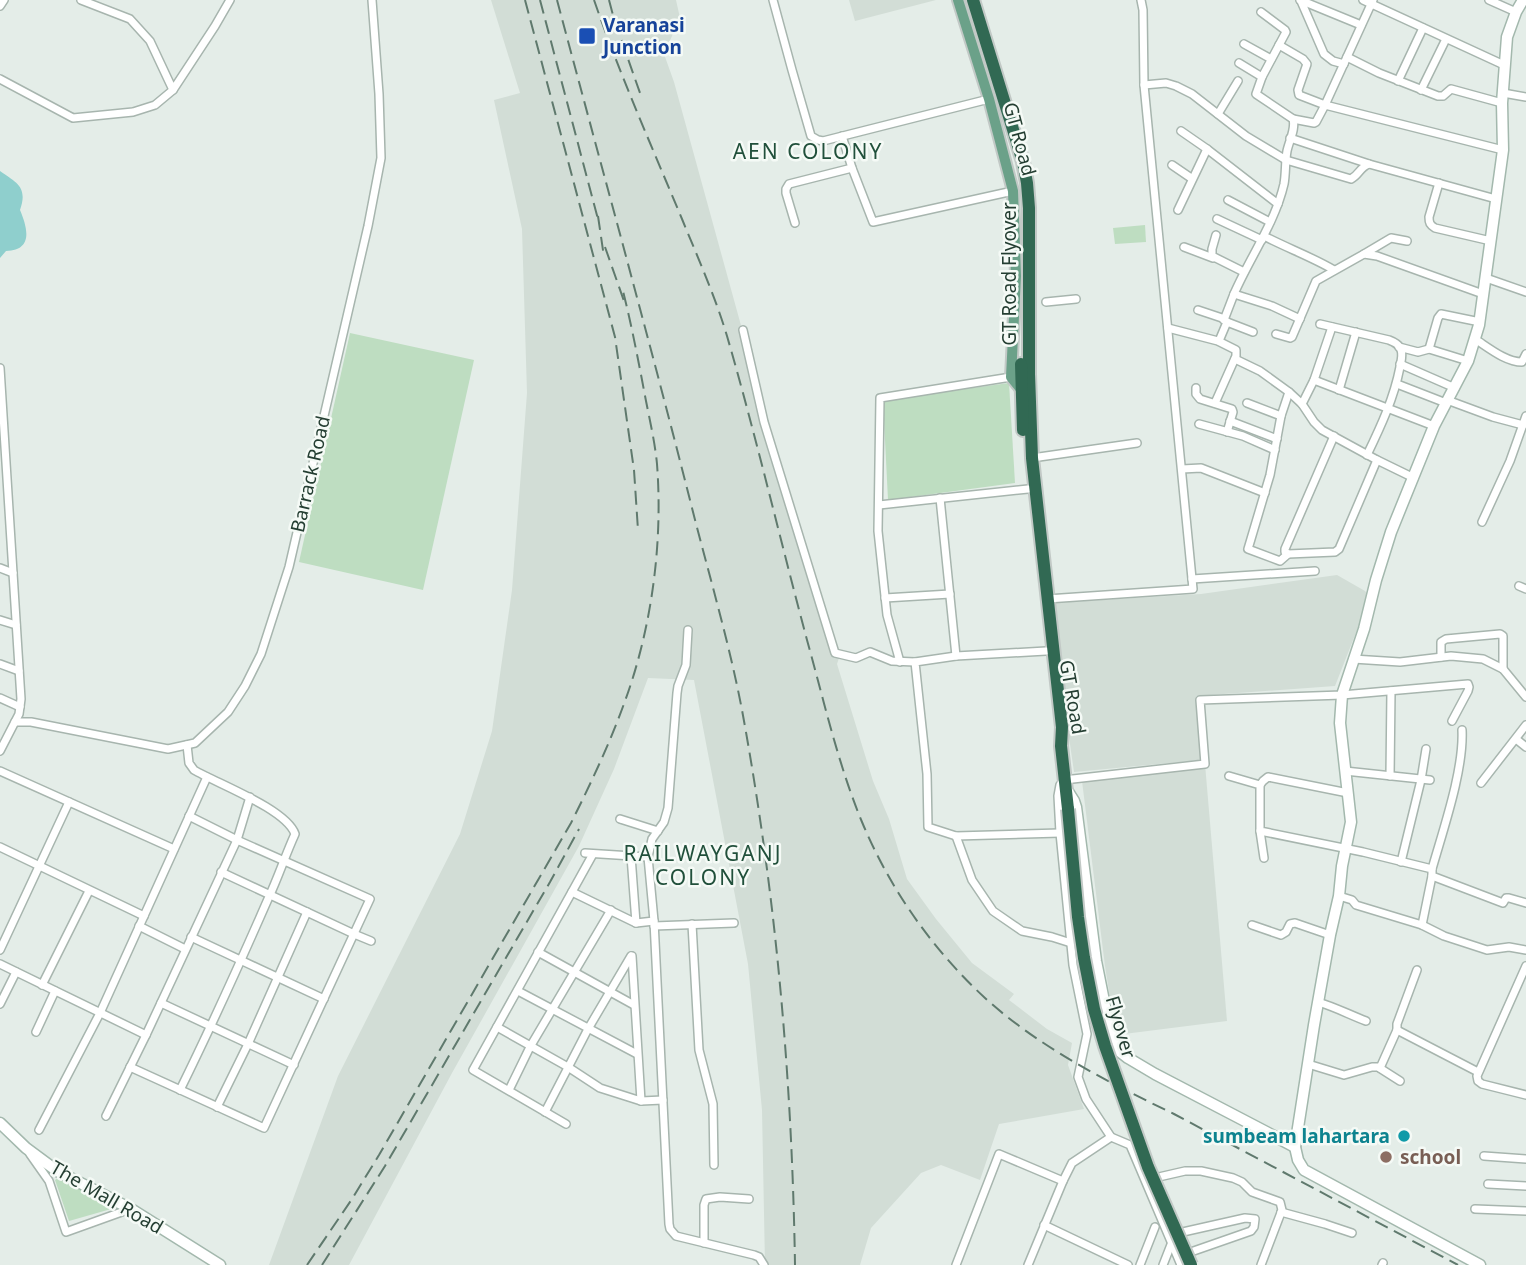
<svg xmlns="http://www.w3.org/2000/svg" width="1526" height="1265" viewBox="0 0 1526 1265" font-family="'Noto Sans',sans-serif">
<rect width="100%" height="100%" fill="#e4ede8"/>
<g fill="#d2ddd6">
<path d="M491,0H676L680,18L664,54L674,82L819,609L840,655L837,664L873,781L889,819L907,879L936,919L972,963L1014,994L1009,1000L1047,1029L1072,1043L1068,1065L1084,1109L999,1124L980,1180L941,1165L921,1173L871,1228L860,1265H765L762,1110L748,964L694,680L648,678L614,769L579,846L452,1073L349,1265H269L338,1076L460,834L492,731L512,590L527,393L522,229L494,100L520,93Z"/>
<path d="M849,0H936L855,21Z"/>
<path d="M1337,575L1365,591L1370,597L1335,686L1196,696L1201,760L1074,772L1057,654L1052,603L1201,594Z"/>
<path d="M1205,764L1227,1021L1116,1035L1105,966L1082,781Z"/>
</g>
<g fill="#beddc1">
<path d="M1145,225L1146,242L1115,244L1113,228Z"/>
<path d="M350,333L474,360L423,590L299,562Z"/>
<path d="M1009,383L1015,483L888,500L883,400Z"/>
<path d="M58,1178L111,1204V1209L69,1221L55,1180Z"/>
</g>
<path fill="#8fcfcd" d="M0,171C17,183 28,187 20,210C28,229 33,250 6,251L0,258Z"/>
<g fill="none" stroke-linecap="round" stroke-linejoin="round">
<defs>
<g id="street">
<path d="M81,0L130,19L150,41L173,90L215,26L230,0"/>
<path d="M773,0L792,70L811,136L818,140L823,141L989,99"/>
<path d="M1300,0L1361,25"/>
<path d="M1363,0L1504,65"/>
<path d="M1373,0L1325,105L1503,150"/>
<path d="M1489,0L1516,12"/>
<path d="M1301,1L1324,54L1333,61L1344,64"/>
<path d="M0,6L4,0"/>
<path d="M1261,12L1285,30L1286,32L1262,77L1256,94L1293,119C1296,129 1289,141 1287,151C1285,162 1286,173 1284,184C1275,223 1250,257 1234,294L1272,306L1300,319"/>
<path d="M1244,44L1271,59"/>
<path d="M1279,45L1303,59L1307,64L1298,90L1299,95L1325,105L1316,122L1314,123L1293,119"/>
<path d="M1347,57L1379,73L1438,96H1443L1451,89L1502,103"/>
<path d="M1239,63L1262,77"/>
<path d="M0,79L73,118L133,112L155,105L173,90"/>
<path d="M1398,81L1423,28"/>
<path d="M1144,85L1166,83L1176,86L1192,94L1246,136L1286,160L1351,179C1359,175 1360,167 1369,164L1496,199"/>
<path d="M1421,90L1446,39"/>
<path d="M1503,93L1526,97"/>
<path d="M1218,114L1238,81"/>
<path d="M1181,131L1207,149"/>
<path d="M842,136L852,168L873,222L1013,191"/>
<path d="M1290,138L1369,164"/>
<path d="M1172,165L1191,178"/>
<path d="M1439,183L1429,217C1429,223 1430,225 1435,228L1491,241"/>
<path d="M1228,200L1270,222"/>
<path d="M1178,210L1207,149L1278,204"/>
<path d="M1217,219L1262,240"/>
<path d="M795,223L786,193V189L789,184L852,168"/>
<path d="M1216,235L1212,249V256L1244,272"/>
<path d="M1264,236C1287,248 1312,257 1334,270"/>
<path d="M1184,247L1213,258"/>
<path d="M1364,254L1391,238L1407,241"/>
<path d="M1486,278L1526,292"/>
<path d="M1046,302L1076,299"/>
<path d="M1198,310L1222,318L1227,322L1219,341"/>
<path d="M1224,320L1234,294"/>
<path d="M1227,322L1253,332"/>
<path d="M1320,324L1389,340C1394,342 1399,344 1401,350C1403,355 1401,361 1400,367C1394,398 1381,426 1367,455"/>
<path d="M1168,328L1218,341L1236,350V356L1215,403"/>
<path d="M743,330L764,422L835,653L856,658L870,652L892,661L915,662"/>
<path d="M1276,334L1290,338L1292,337L1316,281L1364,254L1377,256L1483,294"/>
<path d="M1475,339C1489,348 1506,362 1522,362L1526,354"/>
<path d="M1399,347L1418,352L1429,349L1468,361"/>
<path d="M1429,349L1438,318L1441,314L1480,322"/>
<path d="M1235,359L1260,371L1289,392L1302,404L1314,422L1322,430L1377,460L1414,478"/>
<path d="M1400,364L1455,388"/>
<path d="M0,368L21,699L19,714L0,751"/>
<path d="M1314,380L1434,426"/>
<path d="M1397,384L1446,403"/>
<path d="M1196,388V394L1200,399L1232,409L1233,412L1227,432"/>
<path d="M1339,390L1356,332"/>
<path d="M1447,400L1493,417L1523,425"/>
<path d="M1247,403L1281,416"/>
<path d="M1302,404L1314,380L1332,327"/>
<path d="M1230,421L1277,439"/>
<path d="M1199,424L1243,436L1275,450"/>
<path d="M1334,436L1285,549V552L1288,554L1335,552L1339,549L1377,460"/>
<path d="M1032,458L1137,443"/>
<path d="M1182,469L1201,468L1265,493"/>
<path d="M940,498L956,656"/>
<path d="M879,505L1028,489"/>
<path d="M1482,522L1510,461L1526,416"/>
<path d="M1288,554L1280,561L1248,549L1270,475L1281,416L1289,392"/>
<path d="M0,568L13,573"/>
<path d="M1192,579L1315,571"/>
<path d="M1519,586L1526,589"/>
<path d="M885,598L950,594"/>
<path d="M1047,599L1193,589L1144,85L1143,10L1141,0"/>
<path d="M0,620L16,625"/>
<path d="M688,630L686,665L678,686L677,693L668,808L664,822L652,839L648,857L654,921L669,1224L670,1229L676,1236L754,1255L759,1257L764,1265"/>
<path d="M1046,651L956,656L915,662L927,774L928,827L956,836L1060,833"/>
<path d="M1441,657V642L1446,639L1500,634L1503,636V669"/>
<path d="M1353,659L1400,662L1451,656L1483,659L1503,669L1526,697"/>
<path d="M900,662L887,615L878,531L880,398L1011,377"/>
<path d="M0,664L19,671"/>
<path d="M0,698L20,707"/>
<path d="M15,722H31L168,749L195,743L228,712L245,686L261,654L289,567L368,226L381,158L379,94L372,0"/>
<path d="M1516,739L1526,747"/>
<path d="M0,771L174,849"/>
<path d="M1345,771L1430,780"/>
<path d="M1229,776L1260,785V831L1363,852L1432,869V876L1503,903L1506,898H1509L1526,903"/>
<path d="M1390,776L1391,691"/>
<path d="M1481,783L1526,725"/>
<path d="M1260,785L1263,781L1268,777L1348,793"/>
<path d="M620,819L658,831"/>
<path d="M1260,831L1264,858"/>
<path d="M956,836L972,880L993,911L1022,931L1052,937L1071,943"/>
<path d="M0,847L144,916"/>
<path d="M585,853L648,857"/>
<path d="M631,856L636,923"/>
<path d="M1401,862L1421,780L1426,749"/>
<path d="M1432,869C1443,830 1464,770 1462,730"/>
<path d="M221,872L354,934L371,941"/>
<path d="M572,892L636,923L654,921"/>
<path d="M1339,896L1352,900L1356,905L1422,925L1432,876"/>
<path d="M692,924L699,1050L713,1104L714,1165"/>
<path d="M1252,925L1281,935L1286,932L1290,924L1295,923L1330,935"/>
<path d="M1422,925L1444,936L1487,950L1509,947L1526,950"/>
<path d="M139,926L185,949"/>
<path d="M654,926L734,923"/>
<path d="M191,937L324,999"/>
<path d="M0,950L69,802"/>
<path d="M538,952L634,1005"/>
<path d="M632,956L641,1101"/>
<path d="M0,964L146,1035"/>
<path d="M1526,966L1477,1076L1478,1081L1482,1084L1526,1095"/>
<path d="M1417,970L1397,1024V1030L1478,1072"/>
<path d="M42,985L89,891"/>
<path d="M518,991L637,1054"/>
<path d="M1318,1002C1335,1007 1350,1015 1366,1021"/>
<path d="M161,1003L294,1065"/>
<path d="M0,1004L16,972"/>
<path d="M497,1027L568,1067L600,1088L641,1101L663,1100"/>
<path d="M36,1032L55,991"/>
<path d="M1308,1064L1344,1075L1372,1067H1378L1400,1081"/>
<path d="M130,1067L264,1128L370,899L237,840L189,816"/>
<path d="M1380,1068L1397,1030"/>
<path d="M180,1090C211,1027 240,963 268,899C278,878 285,856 295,834C286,809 218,784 194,770L189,763L187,745"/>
<path d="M509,1090L530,1047L611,910"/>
<path d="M217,1107L248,1044L307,912"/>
<path d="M545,1112L588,1029L631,956"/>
<path d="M106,1116L146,1035L237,840L250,797"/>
<path d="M566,1124L473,1070L593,854"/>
<path d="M39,1130L100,1013L207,777"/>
<path d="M30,1154L49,1181L66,1232L130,1209"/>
<path d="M1484,1156L1526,1159"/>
<path d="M1150,1179L1185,1171H1201L1233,1178L1242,1182L1252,1192L1280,1202L1282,1210L1261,1265"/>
<path d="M1488,1184L1526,1186"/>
<path d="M1475,1209L1526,1211"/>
<path d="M1281,1212L1325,1224L1352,1233"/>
<path d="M1044,1225L1128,1265"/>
<path d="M1174,1234L1245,1218L1255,1219L1254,1227L1251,1231L1185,1254"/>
<path d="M704,1243V1205L706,1199L720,1197L749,1199"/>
<path d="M956,1265L999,1154L1063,1181"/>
<path d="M1028,1265L1063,1181L1072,1163L1111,1137"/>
<path d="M1140,1265L1155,1227"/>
<path d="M1163,1265L1172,1242"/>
<path d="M1181,1265L1130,1145L1111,1137L1086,1099L1078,1077L1087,1034L1073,965L1060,833L1058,796L1060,785L1064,780L1205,764L1200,700L1342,695L1468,684L1469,687L1468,691L1452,721"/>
<path d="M1382,1265L1383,1263"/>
</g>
<g id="secondary">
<path d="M1067,790L1074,801L1076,807L1096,961L1108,1021L1113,1039L1119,1051L1128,1058L1155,1074L1295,1147"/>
<path d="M0,1123L26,1148L57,1171L131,1209L220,1265"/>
<path d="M1480,1265L1304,1170L1298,1160L1295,1147L1314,1025L1330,935L1339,896L1342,866L1351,822L1340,723L1342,695L1364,629L1376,580L1391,532L1434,426L1468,361L1479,325L1503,150L1502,103L1507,37L1516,12L1523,0"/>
</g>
<path id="primary" d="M958,0L989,99L1013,191L1016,276L1011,377L1020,388"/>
<g id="highway">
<path d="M973,0L1023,162L1027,183L1029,208V374L1032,458L1062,727L1061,746L1068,809"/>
<path d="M1021,364L1023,430"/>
</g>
</defs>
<use href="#street" stroke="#a7b5ae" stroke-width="10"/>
<use href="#secondary" stroke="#a3b8ad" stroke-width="13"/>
<use href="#primary" stroke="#c2c9c6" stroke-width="14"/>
<use href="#highway" stroke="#c2c9c6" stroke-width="16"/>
<use href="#street" stroke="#fff" stroke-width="7"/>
<use href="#secondary" stroke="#fff" stroke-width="10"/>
<use href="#primary" stroke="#6ba189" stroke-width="10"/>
<use href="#highway" stroke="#316953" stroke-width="12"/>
<g stroke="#5f796d" stroke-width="2" stroke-dasharray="14 7" stroke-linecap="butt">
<path d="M525,0L615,337L634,470L638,530"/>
<path d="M540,0L599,223"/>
<path d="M557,0C602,169 649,338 692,508C709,575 729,642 742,710C776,895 792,1077 795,1265"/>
<path d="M594,0C620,75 652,147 682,219C698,258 715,296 727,336C756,436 780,539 807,640C824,701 838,764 862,822C890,889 932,949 985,998C1040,1048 1108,1082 1174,1114L1458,1265"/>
<path d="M609,0L614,19L640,93"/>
<path d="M598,216L604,257"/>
<path d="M605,247L624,301"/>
<path d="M307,1265L352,1199L379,1155L571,823C591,783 610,743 625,701C652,627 663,542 657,464C655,443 650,421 646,401C639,364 632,327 623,291"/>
<path d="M322,1265L385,1166L550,882L579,829"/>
</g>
<defs>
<path id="highway-bridge" d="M1068,809L1078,917L1084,958L1094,1009L1105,1046L1148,1167L1191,1265"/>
</defs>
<use href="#highway-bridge" stroke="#c2c9c6" stroke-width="16" stroke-linecap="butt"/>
<use href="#highway-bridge" stroke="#316953" stroke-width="12"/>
</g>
<rect fill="#1a4fb4" stroke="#f5faf6" stroke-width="2.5" x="578" y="27" width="18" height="18" rx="3.5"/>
<circle fill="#0f9aa8" stroke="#f5faf6" stroke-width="2.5" cx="1404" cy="1136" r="7"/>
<circle fill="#8d6e63" stroke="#f5faf6" stroke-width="2.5" cx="1386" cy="1157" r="7"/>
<g text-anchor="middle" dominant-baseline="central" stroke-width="5" stroke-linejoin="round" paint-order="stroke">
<g font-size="19" font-weight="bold" fill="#164399" stroke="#f5faf6" text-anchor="start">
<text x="603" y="25">Varanasi<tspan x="603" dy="22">Junction</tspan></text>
</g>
<g font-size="19" fill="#243e32" stroke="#f5faf6">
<text transform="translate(1020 139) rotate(75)">GT Road</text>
<text transform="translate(1009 274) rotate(-90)">GT Road Flyover</text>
<text transform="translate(310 474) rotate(-77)">Barrack Road</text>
<text transform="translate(1073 697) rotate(80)">GT Road</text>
<text transform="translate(1121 1027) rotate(74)">Flyover</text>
<text transform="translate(107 1197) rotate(30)">The Mall Road</text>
</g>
<g font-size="19" font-weight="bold" fill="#0d838f" stroke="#f5faf6" text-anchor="end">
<text x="1390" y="1136">sumbeam lahartara</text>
</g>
<g font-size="19" font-weight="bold" fill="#785e54" stroke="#f5faf6" text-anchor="start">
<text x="1400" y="1157">school</text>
</g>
<g font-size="21" letter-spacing="2" fill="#21503b" stroke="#f5faf6">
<text x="808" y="151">AEN COLONY</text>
<text x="703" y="853">RAILWAYGANJ<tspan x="703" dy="24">COLONY</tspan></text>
</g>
</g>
</svg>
